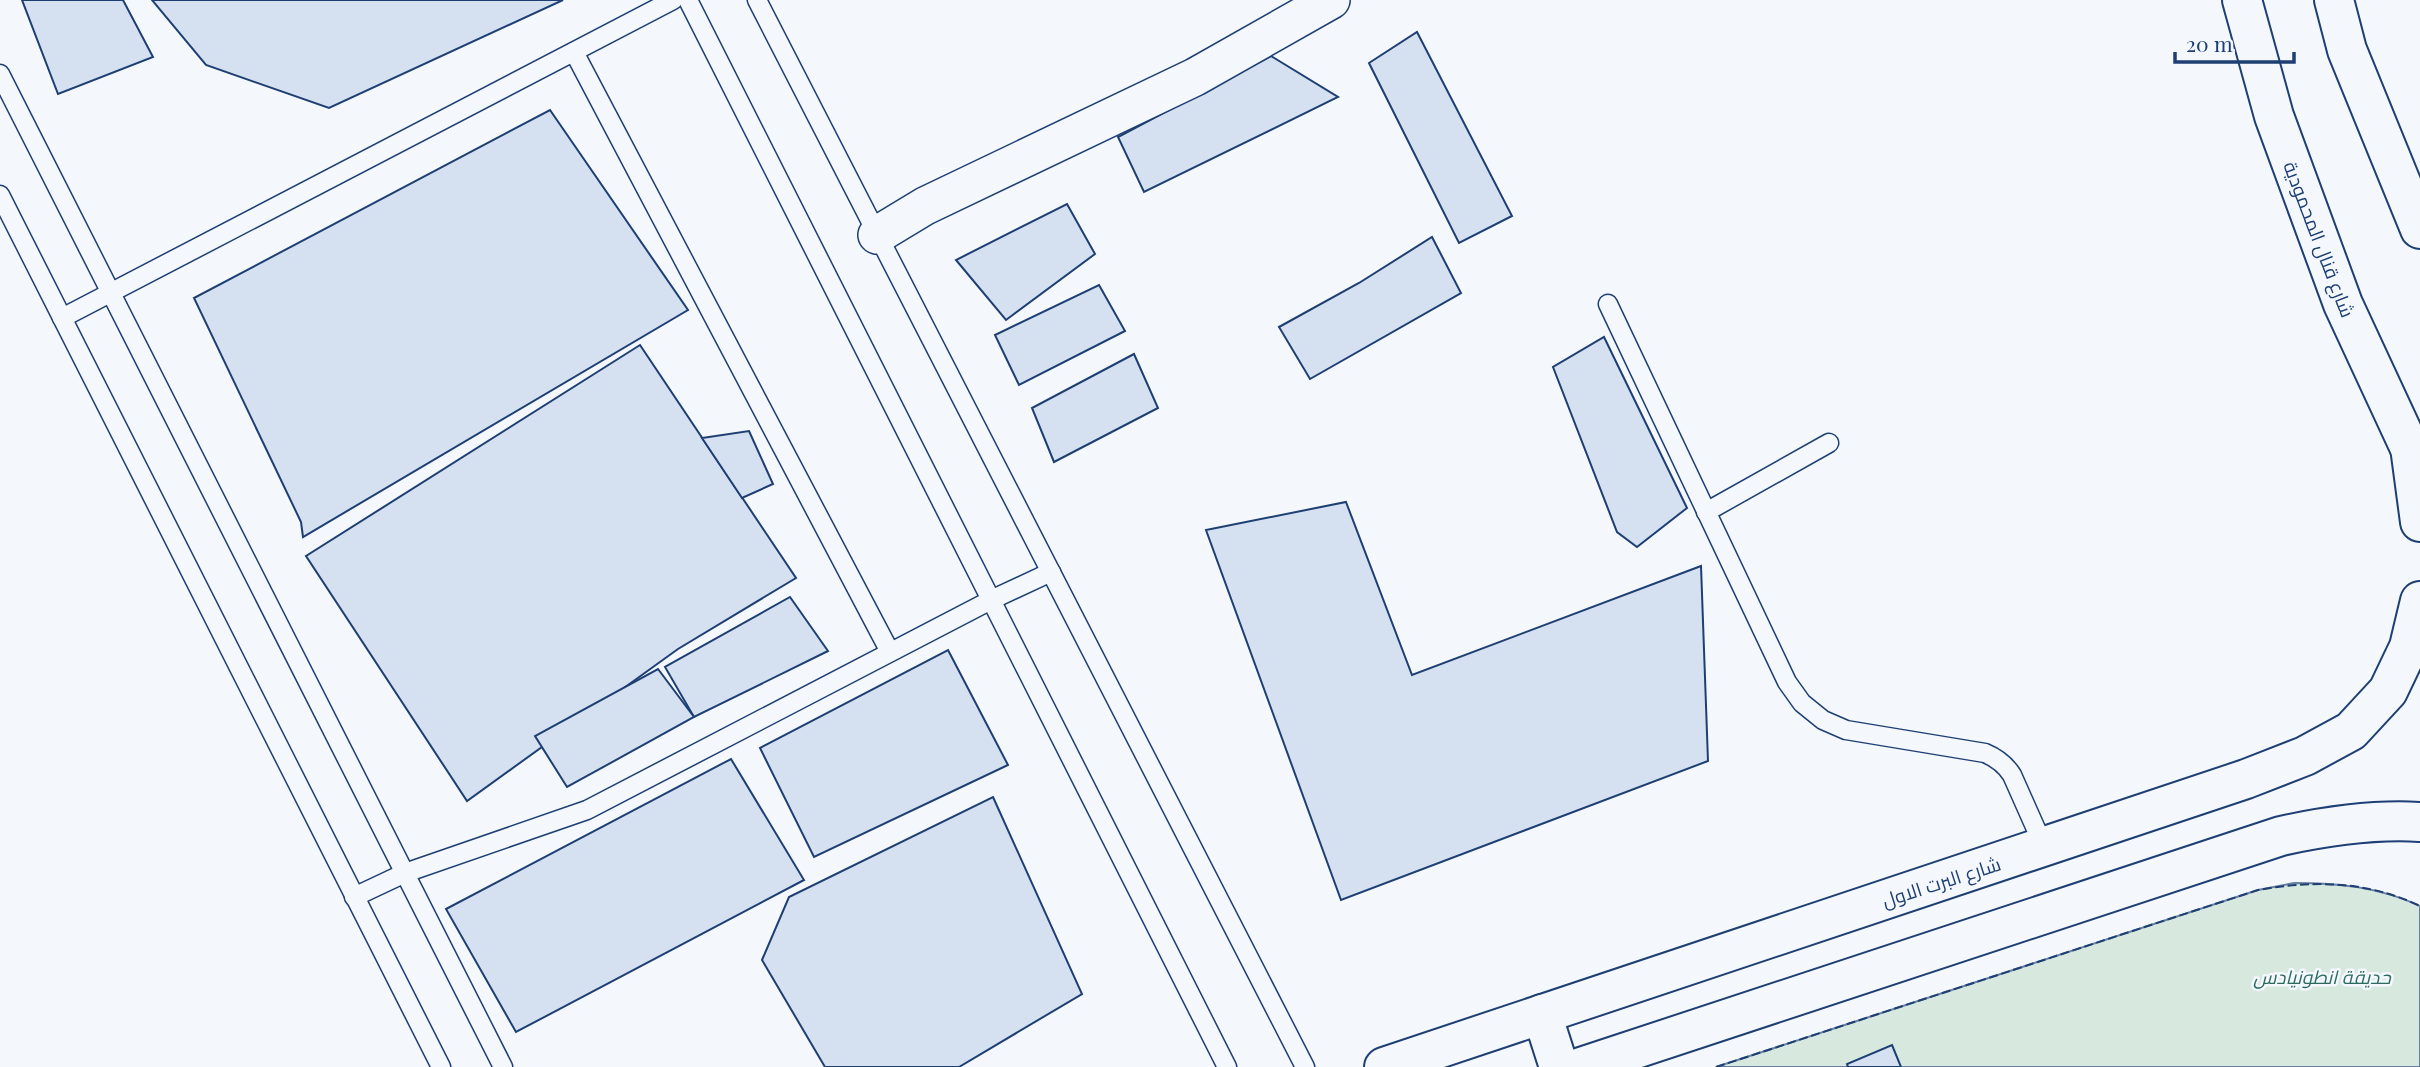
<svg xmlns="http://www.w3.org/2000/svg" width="2420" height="1067" viewBox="0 0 2420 1067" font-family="'Playfair Display',Cairo,serif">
<rect width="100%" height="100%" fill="#f4f7fb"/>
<path fill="#d7e8df" stroke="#687fa3" stroke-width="2" d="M2294,883C2339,883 2379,887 2420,906V1067H1716L2258,890Z"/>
<g fill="#d5e0f0" stroke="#1d3f73" stroke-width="2">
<path d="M22,0H123L153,57L58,94Z"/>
<path d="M152,0H563L329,108L206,65Z"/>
<path d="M1417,32L1512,216L1459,243L1369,63Z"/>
<path d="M1271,56L1338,97L1144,192L1118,137Z"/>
<path d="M550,110L688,310L303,537L301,522L194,298Z"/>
<path d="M1067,204L1095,254L1006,320L956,260Z"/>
<path d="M1432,237L1461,293L1310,379L1279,327L1359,283Z"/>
<path d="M1099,285L1125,331L1019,385L995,335Z"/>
<path d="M1604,337L1687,508L1637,547L1617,532L1553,367Z"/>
<path d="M640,345L796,578L678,649L467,801L306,556Z"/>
<path d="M1134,354L1158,408L1054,462L1032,408Z"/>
<path d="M749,431L773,484L742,498L702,438Z"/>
<path d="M1346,502L1412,675L1701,566L1708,761L1341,900L1206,530Z"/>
<path d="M790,597L828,651L694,717L665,667Z"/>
<path d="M948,650L1008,765L814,857L760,748Z"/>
<path d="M658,669L694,717L567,787L535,736Z"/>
<path d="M731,759L804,880L516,1032L446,909Z"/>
<path d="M993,797L1082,994L959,1067H825L762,960L789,897Z"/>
<path d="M1892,1045L1901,1067H1848L1847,1064Z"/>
</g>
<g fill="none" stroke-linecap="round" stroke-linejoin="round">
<defs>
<g id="lane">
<path d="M688,0L1227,1067"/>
<path d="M757,0L1305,1067"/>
<path d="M574,52L890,652"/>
<path d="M0,74L503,1067"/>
<path d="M0,195L441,1067"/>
<path d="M1608,304L1787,682L1802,703L1823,720L1846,730L1985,753C1997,758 2005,764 2012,775L2044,847"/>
<path d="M62,318L673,0"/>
<path d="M1706,512L1829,443"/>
<path d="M354,897L405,873L587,810L991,600L1051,572"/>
</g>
<path id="street" d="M877,235L925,206L1195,77L1331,0"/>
<g id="secondary">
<path d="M2242,0L2274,116L2343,304L2420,470"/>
<path d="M2334,0L2347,50L2420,229"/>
<path d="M2410,447L2420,522"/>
<path d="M1542,1014L1559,1067"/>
<path d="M1384,1067L2246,779L2305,756L2351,731L2388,691L2409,647L2420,601"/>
<path d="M1581,1067L2281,836C2327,826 2373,819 2420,822"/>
</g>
</defs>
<use href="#lane" stroke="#1d3f73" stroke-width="21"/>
<use href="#street" stroke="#1d3f73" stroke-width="40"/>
<use href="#secondary" stroke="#1d3f73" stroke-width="42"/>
<use href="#lane" stroke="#f4f7fb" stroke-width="18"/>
<use href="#street" stroke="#f4f7fb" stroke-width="37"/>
<use href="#secondary" stroke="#f4f7fb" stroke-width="38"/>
<path stroke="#1d3f73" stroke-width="2" stroke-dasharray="9 3.5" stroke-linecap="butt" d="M1716,1067L2258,890C2314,880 2367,881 2420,906"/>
</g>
<g text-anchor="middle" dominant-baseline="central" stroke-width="5" stroke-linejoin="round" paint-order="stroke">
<g font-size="19" fill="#1d3f73" stroke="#f4f7fb">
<text transform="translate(2320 239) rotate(69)">شارع قنال المحمودية</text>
<text transform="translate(1941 881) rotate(-18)">شارع البرت الاول</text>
</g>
<g font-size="19" font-style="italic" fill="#2c6c60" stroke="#f4f7fb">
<text x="2322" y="976">حديقة انطونيادس</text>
</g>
</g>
<path d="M2175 52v10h119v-10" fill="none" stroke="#1d3f73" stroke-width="3.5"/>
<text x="2186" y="52" font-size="21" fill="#1d3f73" stroke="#f4f7fb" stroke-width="5" paint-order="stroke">20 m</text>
</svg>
